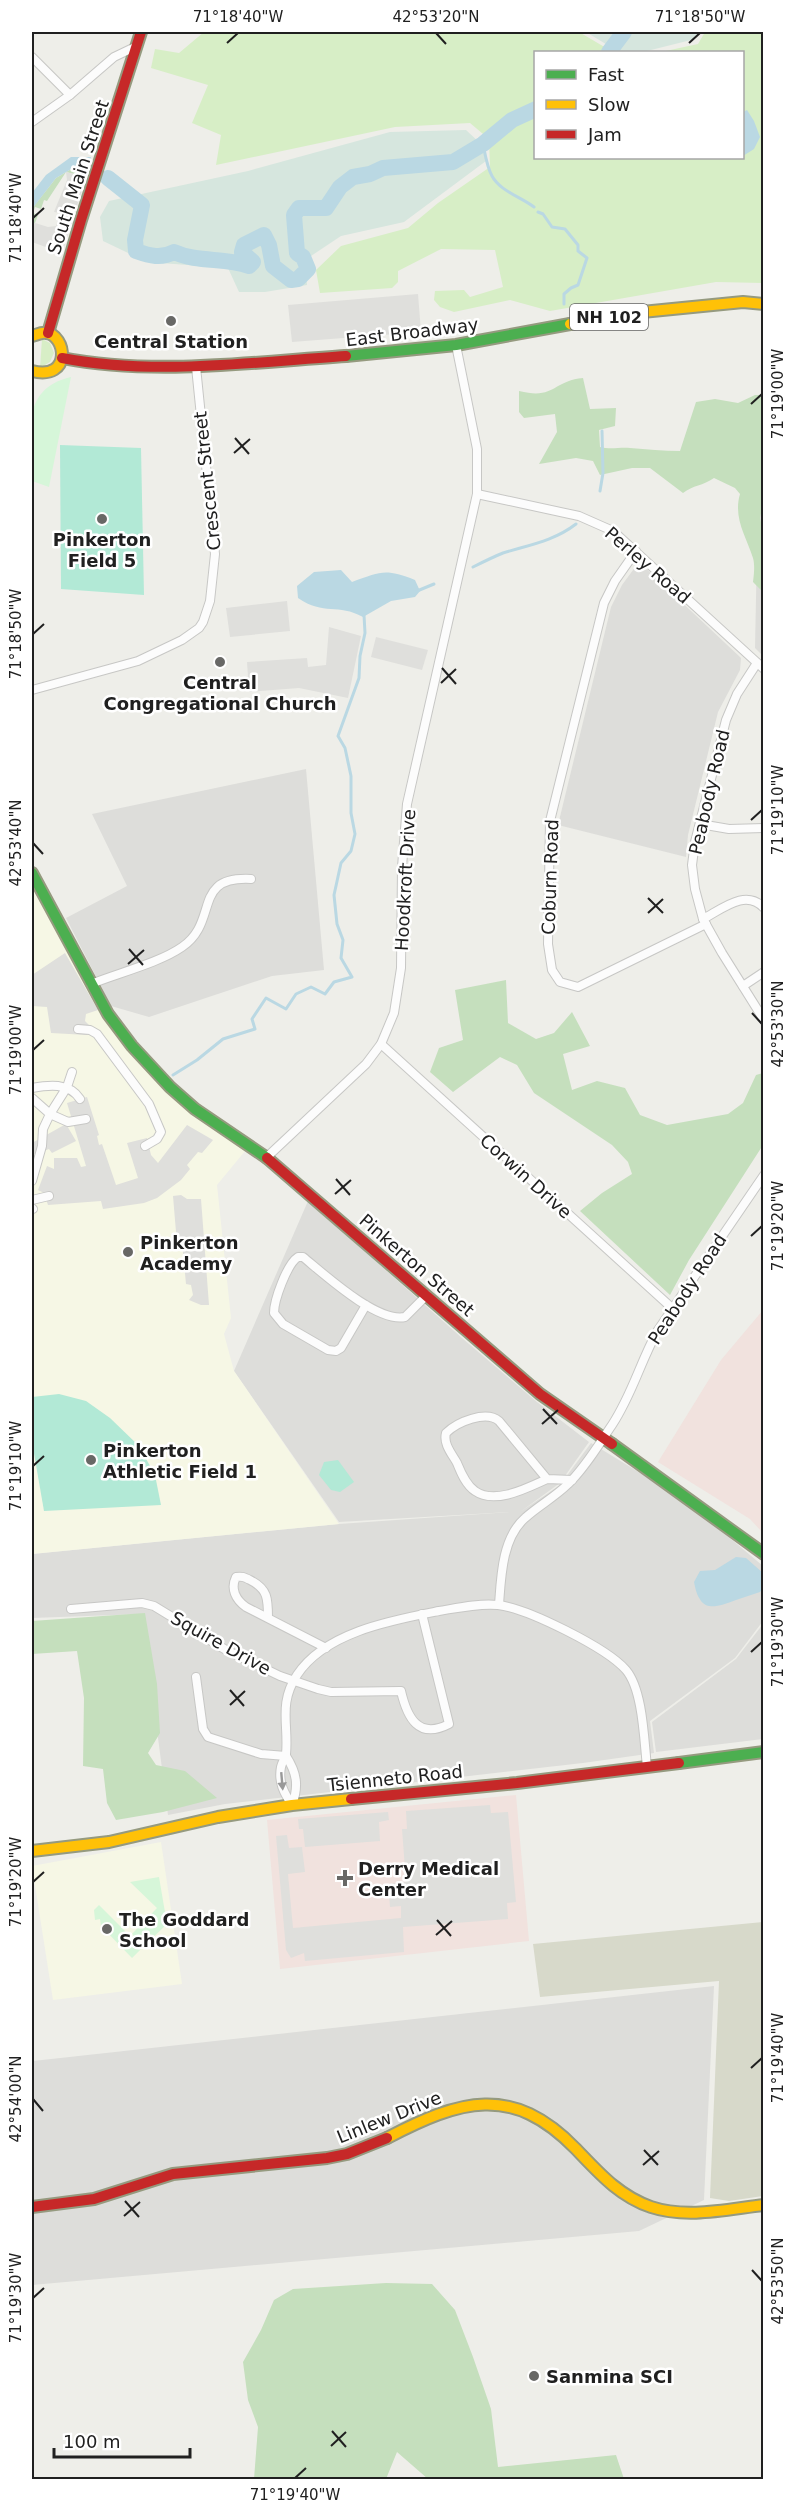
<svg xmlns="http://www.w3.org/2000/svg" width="795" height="2511" viewBox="0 0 795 2511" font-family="'DejaVu Sans',sans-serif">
<rect width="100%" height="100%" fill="#eeeee9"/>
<g fill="#ddddda">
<path d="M763,447V656L755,648L759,448Z"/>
<path d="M639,562L741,658L740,670L718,712L688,835L686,857L558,825L611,607L622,585Z"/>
<path d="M306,769L324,970L272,976L149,1017L111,1006L66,918L127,886L92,814Z"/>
<path d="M308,1201L462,1338L537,1402L589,1442L560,1483L520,1512L560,1485L591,1443L655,1482L724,1533L763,1566V1621L735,1658L650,1721L654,1753L583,1763L225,1804L168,1815L142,1614L32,1618V1554L339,1524L511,1512L339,1522L234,1371Z"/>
<path d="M763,1624V1739L656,1752L652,1722L736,1659Z"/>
<path d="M714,1986L704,2200L639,2231L32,2285V2062L33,2061Z"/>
</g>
<g fill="#f1e2de">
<path d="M763,1310V1533L750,1519L658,1462L721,1360Z"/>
<path d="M516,1795L529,1941L280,1969L267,1820Z"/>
</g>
<g fill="#f6f7e5">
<path d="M32,872L99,998L158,1075L250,1145L217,1185L231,1318L224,1334L234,1371L339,1524L32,1554Z"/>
<path d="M161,1842L182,1984L53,2000L32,1866Z"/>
</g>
<path fill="#d7d9ca" d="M763,1922V2196L729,2201L710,2198L719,1981L540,1997L533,1944Z"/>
<g fill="#d7eec6">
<path d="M204,32H579L613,52H536V158H742V52H661L698,44L705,32H763V283L716,282L550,311L510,300L454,312L440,307L434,300L435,291L464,290L470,297L503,287L495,250L441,249L398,271V282L392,288L320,293L316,270L341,246L408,228L438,203L490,167L489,139L470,123L395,127L216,165L221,135L192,123L208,85L151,68L155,49L179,53Z"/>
<path d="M42,339L50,343L54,353L50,362L40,368Z"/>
</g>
<g fill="#c5dfbd">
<path d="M78,165L88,169L86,177L66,172L47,201L44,200L41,209L35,207L33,213L38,215L35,223L32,225V209L34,206L56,178Z"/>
<path d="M583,378L590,409L616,408L615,426L599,430L600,447C611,450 619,447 630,448C647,449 663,451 680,451L696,402L715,399L738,403L755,395H763L764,499L760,518L763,530V592L753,582C754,574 755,565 753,558C746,536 733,518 740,494L735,488L714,478C703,486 693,485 683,493L650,468H632L600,475L593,461L576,458L539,464L557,432L555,414L524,418L519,412V391C555,400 552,381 583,378Z"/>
<path d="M506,980L508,1023L536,1039L554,1033L572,1012L590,1046L563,1054L572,1090L597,1081L625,1088L640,1115L667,1125L728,1114L743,1103L756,1075L763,1073V1145L689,1260L670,1295L580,1211L602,1193L632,1174L628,1162L612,1145L534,1093L517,1065L500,1057L453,1092L430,1072L439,1048L463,1040L455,990Z"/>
<path d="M145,1613L157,1684L160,1733L148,1753L156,1765L185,1771L217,1798L163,1812L116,1820L107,1803L103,1769L83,1766L84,1698L77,1651L32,1654V1621Z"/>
<path d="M386,2283L432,2284L455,2310L473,2357L491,2409L498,2467L616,2455L624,2479H428L397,2452L386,2479H254L258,2427L248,2400L243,2362L261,2330L274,2300L293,2289Z"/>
</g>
<g fill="#d6e6de">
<path d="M586,32H699L695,39L643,52H619Z"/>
<path d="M466,130L481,144L486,161L404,222L341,236L305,260L307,285L265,292H239L228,268L147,262L103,241L100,217L109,201L248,171L390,132Z"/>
</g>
<g fill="#d6f6d9">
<path d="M71,377L49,487L32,481C31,439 18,389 71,377Z"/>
<path d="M159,1877L167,1924L144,1946L132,1934L157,1908L130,1882Z"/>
<path d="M99,1905L142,1948L132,1958L101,1926L100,1919L95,1920L94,1910Z"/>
</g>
<g fill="#b2e9d6">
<path d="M60,445L141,448L144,595L61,589Z"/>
<path d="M59,1394L86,1401L110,1418L139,1446L155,1475L161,1505L44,1511L32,1442V1397Z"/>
<path d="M338,1460L354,1482L340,1492L331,1490L319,1475L324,1462Z"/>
</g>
<g fill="#dfdfdc">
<path d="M66,172L86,177L62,253L32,242V222L48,227L56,226L60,213L54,212L67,180Z"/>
<path d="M418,294L421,332L292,342L288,305Z"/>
<path d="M287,601L290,631L230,637L226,608Z"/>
<path d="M329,627L361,636L348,698L299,688L249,692L247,662L307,658L308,667L326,665Z"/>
<path d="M376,637L428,650L422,670L371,657Z"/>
<path d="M65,953L98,1010L86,1014L85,1021L91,1027L87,1035L51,1033L47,1007L32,1006V975Z"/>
<path d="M87,1097L99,1135L97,1136L99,1145L102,1144L116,1185L138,1178L127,1143L147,1138L151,1155L158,1163L187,1125L213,1140L202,1153L198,1152L187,1165L190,1169L181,1180L157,1198L144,1203L103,1209L101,1201L48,1205L44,1193L38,1190L47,1166L54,1169V1158H77L81,1167L86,1166L67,1103Z"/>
<path d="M66,1124L76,1141L52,1153L49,1149L32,1155V1143Z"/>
<path d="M181,1195L187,1199H201L209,1305H201L189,1300L193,1295L191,1285L186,1284L182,1242L176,1232L173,1196Z"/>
<path d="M490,1805L491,1813L508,1812L516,1902L507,1903L508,1919L403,1927L404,1952L305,1961L304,1953L291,1958L286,1950L276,1836L287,1835L289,1848L302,1847L305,1872L288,1874L293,1928L401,1918V1906L390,1907L388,1884L406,1882L402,1829H407L406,1811Z"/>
<path d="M388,1812L389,1820L379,1822L380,1841L305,1847L303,1829H299L298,1819Z"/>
</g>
<g fill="#bad8e3">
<path d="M535,109V117L512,124L486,144L480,138L503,118Z"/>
<path d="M747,110L754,121L760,137L754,149L743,156V112Z"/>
<path d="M71,157H91L88,169L78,165L56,178L32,209V193L46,175Z"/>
<path d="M341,570L352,582C381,572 384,568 415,580L420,591L415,597L391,601L363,617C338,603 324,616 298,598L297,586L314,572Z"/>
<path d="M736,1557L746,1558L763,1573V1588L760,1592C752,1595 744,1597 736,1600C714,1608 700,1614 694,1582L700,1571L715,1570Z"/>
</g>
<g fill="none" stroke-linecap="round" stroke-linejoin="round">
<g stroke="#bad8e3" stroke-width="3">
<path d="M483,144C485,154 487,167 492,176C500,191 521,197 534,207"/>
<path d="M538,212L543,214L552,227L565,229L578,245V251L587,258L578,285L571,288L564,294V304"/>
<path d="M600,491L603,473L602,431"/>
<path d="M473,567C483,562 493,557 503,553C529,545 554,541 576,524"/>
<path d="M417,591L434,584"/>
<path d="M173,1075L197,1060L223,1039L255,1029L252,1019L266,998L286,1009L296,994L311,987L325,994L334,982L352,977L341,958L343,940L337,924L334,895L341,863L351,851L355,834L351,813V776L345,748L338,736L359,678L360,656L365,633L364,615"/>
</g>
<g stroke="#bad8e3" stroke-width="16">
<path d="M609,52L624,32"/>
<path d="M108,178L142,205L135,240L136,251C150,256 161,259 174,252C198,263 225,257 249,266L253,262L242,252L244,245L264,235L269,245L273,266L291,280L298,279L308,269L303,257L297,253L294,215L299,208H326L340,187L353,177L370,174L383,168L453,162L483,144L512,120L536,109"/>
</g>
<defs>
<g id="street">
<path d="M32,57L70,95"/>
<path d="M32,122L70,95L114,57L137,46"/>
<path d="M477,494L579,516L613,531L764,669"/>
<path d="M636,551L615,581L604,603L550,821L548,944L552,970L560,982L578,987L706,924"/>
<path d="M757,663L737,694L726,720L695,842L692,865L695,889L703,919L722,953L764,1020"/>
<path d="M32,690L138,661L182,640L199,628L203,622L210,601L215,554L196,367"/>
<path d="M700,824L729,829L764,828"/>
<path d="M703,919C722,909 746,888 764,908"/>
<path d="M91,984C118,973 159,963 182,947C220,921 191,876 251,879"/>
<path d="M743,986L764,972"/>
<path d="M78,1029L90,1030L97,1034L149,1104L161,1132L157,1139L145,1146"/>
<path d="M381,1044L672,1308"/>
<path d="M72,1072L67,1087L50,1114L68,1122L86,1119"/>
<path d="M32,1088C48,1085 69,1082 80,1099"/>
<path d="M32,1098L50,1114L43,1129L42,1146L32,1181"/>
<path d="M267,1157L366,1064L381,1044L394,1013L401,968L402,867L407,804L477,494V449L456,345"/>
<path d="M32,1200L49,1196"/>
<path d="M32,1208L33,1209"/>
<path d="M366,1305L341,1348L336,1351L328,1350L283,1324L274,1313C274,1300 287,1264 298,1257H303C324,1274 377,1323 405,1317L427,1295"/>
<path d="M547,1479C527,1488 495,1505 475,1491C466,1485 461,1473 457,1463C452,1454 443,1444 446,1433C457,1422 486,1410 499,1421L547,1479L572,1480"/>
<path d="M499,1605C501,1577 502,1538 525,1518C538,1506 555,1497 568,1484C585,1468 599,1444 612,1425C633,1393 640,1362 658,1330L764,1175"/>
<path d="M71,1609L142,1603L154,1606L226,1650L280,1676L318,1689L331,1692L401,1691C407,1717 418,1740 449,1724L422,1614"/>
<path d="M268,1618C268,1599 268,1589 250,1580C244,1577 242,1576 236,1577C230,1589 236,1600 246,1607L326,1648"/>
<path d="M196,1677L203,1729L208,1737L261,1754L286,1756"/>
<path d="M286,1756C297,1773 299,1786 292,1805"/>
<path d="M292,1805C284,1793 278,1782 281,1767C282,1762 285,1759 286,1754C289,1725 278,1704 297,1675C325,1632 393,1620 439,1611C457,1608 479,1603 498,1605C527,1608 607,1648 626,1670C643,1690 644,1740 647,1767"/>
</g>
<g id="fast">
<path d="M346,356L456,345L570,324"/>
<path d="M32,873L108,1014L132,1046L170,1087L195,1109L267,1158"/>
<path d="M612,1444L764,1554"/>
<path d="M679,1763L764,1752"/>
</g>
<g id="slow">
<path d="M570,324L632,313L743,302L764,304"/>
<path d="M32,336C36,335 42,332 46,333C66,334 73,381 32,371"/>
<path d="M32,1851L109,1842L218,1817L292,1805L351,1799"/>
<path d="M387,2138C460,2100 512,2083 576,2149C599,2173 619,2196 651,2207C687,2219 728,2209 764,2205"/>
</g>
<g id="jam">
<path d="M48,333L81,220L141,32"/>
<path d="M62,358C155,376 252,362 346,356"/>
<path d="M267,1158L540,1394L612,1444"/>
<path d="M351,1799L517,1783L679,1763"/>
<path d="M32,2207L94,2199L173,2174L327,2158L347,2154L387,2138"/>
</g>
</defs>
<use href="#street" stroke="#c7c7c5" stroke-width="10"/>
<use href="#fast" stroke="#959a7f" stroke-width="14"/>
<use href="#slow" stroke="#959a7f" stroke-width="14"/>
<use href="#jam" stroke="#959a7f" stroke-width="14"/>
<use href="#street" stroke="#fcfcfc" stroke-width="8"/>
<use href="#fast" stroke="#4caf50" stroke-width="10"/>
<use href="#slow" stroke="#ffc107" stroke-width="10"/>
<use href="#jam" stroke="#c62828" stroke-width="10"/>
</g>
<defs><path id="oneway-solid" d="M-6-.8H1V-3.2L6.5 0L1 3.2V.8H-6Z" transform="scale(1.5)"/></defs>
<use fill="#999" href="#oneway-solid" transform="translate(282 1781) rotate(85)"/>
<path fill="none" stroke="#202020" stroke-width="2" d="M436,33L446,44M227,43L238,33M689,43L700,33M33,218L44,208M751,404L762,394M235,438L249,454M234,453L250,439M33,634L44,624M442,668L456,684M441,683L456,669M751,820L762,810M33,843L43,854M648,898L663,913M648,913L663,899M129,949L143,965M128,964L144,950M752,1013L762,1024M33,1050L44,1040M336,1179L350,1195M335,1194L351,1180M751,1236L762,1226M543,1409L557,1424M542,1424L558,1410M33,1466L44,1456M751,1652L762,1642M230,1690L244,1706M230,1705L245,1691M33,1882L44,1872M437,1920L451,1936M436,1935L452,1921M751,2068L762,2058M33,2099L43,2111M644,2150L658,2165M643,2165L659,2151M125,2201L139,2217M124,2216L140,2202M752,2270L762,2281M33,2298L44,2288M332,2431L346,2447M331,2446L346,2432M295,2478L306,2468"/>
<g fill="#686866" stroke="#fff" stroke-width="2">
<circle cx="171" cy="321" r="6"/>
<circle cx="102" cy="519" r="6"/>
<circle cx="220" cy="662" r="6"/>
<circle cx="128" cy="1252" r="6"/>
<circle cx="91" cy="1460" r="6"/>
<path d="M342 1869h6v6h6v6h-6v6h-6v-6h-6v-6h6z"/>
<circle cx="107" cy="1929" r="6"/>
<circle cx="534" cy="2376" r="6"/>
</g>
<g text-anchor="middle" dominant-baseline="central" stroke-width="5" stroke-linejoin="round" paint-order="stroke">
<rect fill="#fff" stroke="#636363" stroke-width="1.5" x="570" y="304" width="78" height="26" rx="4.5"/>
<g font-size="16" font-weight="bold" fill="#202020">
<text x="609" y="317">NH 102</text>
</g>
<g font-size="18" fill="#202020" stroke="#fff">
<text transform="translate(78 177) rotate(-72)">South Main Street</text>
<text transform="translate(412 332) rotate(-7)">East Broadway</text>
<text transform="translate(207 481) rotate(-96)">Crescent Street</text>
<text transform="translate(648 565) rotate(41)">Perley Road</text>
<text transform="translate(709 792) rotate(-77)">Peabody Road</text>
<text transform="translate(550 877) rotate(-88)">Coburn Road</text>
<text transform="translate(405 880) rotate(-87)">Hoodkroft Drive</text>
<text transform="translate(526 1176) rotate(42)">Corwin Drive</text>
<text transform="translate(417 1265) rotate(41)">Pinkerton Street</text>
<text transform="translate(687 1289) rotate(-57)">Peabody Road</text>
<text transform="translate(221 1643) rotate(29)">Squire Drive</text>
<text transform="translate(395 1778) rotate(-6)">Tsienneto Road</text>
<text transform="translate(389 2117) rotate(-22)">Linlew Drive</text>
</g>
<g font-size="18" font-weight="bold" fill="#202020" stroke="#fff" text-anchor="start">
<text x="171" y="341" text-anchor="middle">Central Station</text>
<text x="102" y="539" text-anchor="middle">Pinkerton<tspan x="102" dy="21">Field 5</tspan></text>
<text x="220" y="682" text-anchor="middle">Central<tspan x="220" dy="21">Congregational Church</tspan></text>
<text x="140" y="1242">Pinkerton<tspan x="140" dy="21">Academy</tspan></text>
<text x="103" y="1450">Pinkerton<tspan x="103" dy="21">Athletic Field 1</tspan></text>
<text x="358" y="1868">Derry Medical<tspan x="358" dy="21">Center</tspan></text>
<text x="119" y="1919">The Goddard<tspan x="119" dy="21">School</tspan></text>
<text x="546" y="2376">Sanmina SCI</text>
</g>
</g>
<rect width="795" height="2511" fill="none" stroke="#ffffff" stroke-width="66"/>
<rect x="534" y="51" width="210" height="108" fill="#ffffff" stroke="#a6a6a6" stroke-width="1.5"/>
<rect x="546" y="70" width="30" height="9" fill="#4caf50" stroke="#a6a6a6" stroke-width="1.5"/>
<text x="588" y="81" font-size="18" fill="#202020">Fast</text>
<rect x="546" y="100" width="30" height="9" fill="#ffc107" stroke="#a6a6a6" stroke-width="1.5"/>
<text x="588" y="111" font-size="18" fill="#202020">Slow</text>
<rect x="546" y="130" width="30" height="9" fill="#c62828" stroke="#a6a6a6" stroke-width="1.5"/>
<text x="588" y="141" font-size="18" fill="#202020">Jam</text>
<path d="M54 2448v9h136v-9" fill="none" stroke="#202020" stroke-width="3"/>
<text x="63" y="2448" font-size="18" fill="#202020" stroke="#ffffff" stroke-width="4.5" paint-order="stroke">100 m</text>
<rect x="33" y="33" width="729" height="2445" fill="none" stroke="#202020" stroke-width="2"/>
<g font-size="15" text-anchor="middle" fill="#202020">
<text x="238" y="22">71°18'40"W</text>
<text x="436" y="22">42°53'20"N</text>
<text x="700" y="22">71°18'50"W</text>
<text transform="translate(16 218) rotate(-90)" y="5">71°18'40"W</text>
<text transform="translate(778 394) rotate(-90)" y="5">71°19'00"W</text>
<text transform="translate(16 634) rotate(-90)" y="5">71°18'50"W</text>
<text transform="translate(778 810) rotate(-90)" y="5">71°19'10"W</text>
<text transform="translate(16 843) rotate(-90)" y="5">42°53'40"N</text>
<text transform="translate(778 1024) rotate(-90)" y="5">42°53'30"N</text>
<text transform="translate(16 1050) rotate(-90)" y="5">71°19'00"W</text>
<text transform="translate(778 1226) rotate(-90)" y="5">71°19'20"W</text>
<text transform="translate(16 1466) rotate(-90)" y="5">71°19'10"W</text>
<text transform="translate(778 1642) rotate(-90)" y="5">71°19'30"W</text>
<text transform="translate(16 1882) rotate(-90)" y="5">71°19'20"W</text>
<text transform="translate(778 2058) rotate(-90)" y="5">71°19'40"W</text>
<text transform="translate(16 2099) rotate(-90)" y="5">42°54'00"N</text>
<text transform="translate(778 2281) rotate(-90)" y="5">42°53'50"N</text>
<text transform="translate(16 2298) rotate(-90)" y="5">71°19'30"W</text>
<text x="295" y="2500">71°19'40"W</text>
</g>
</svg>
